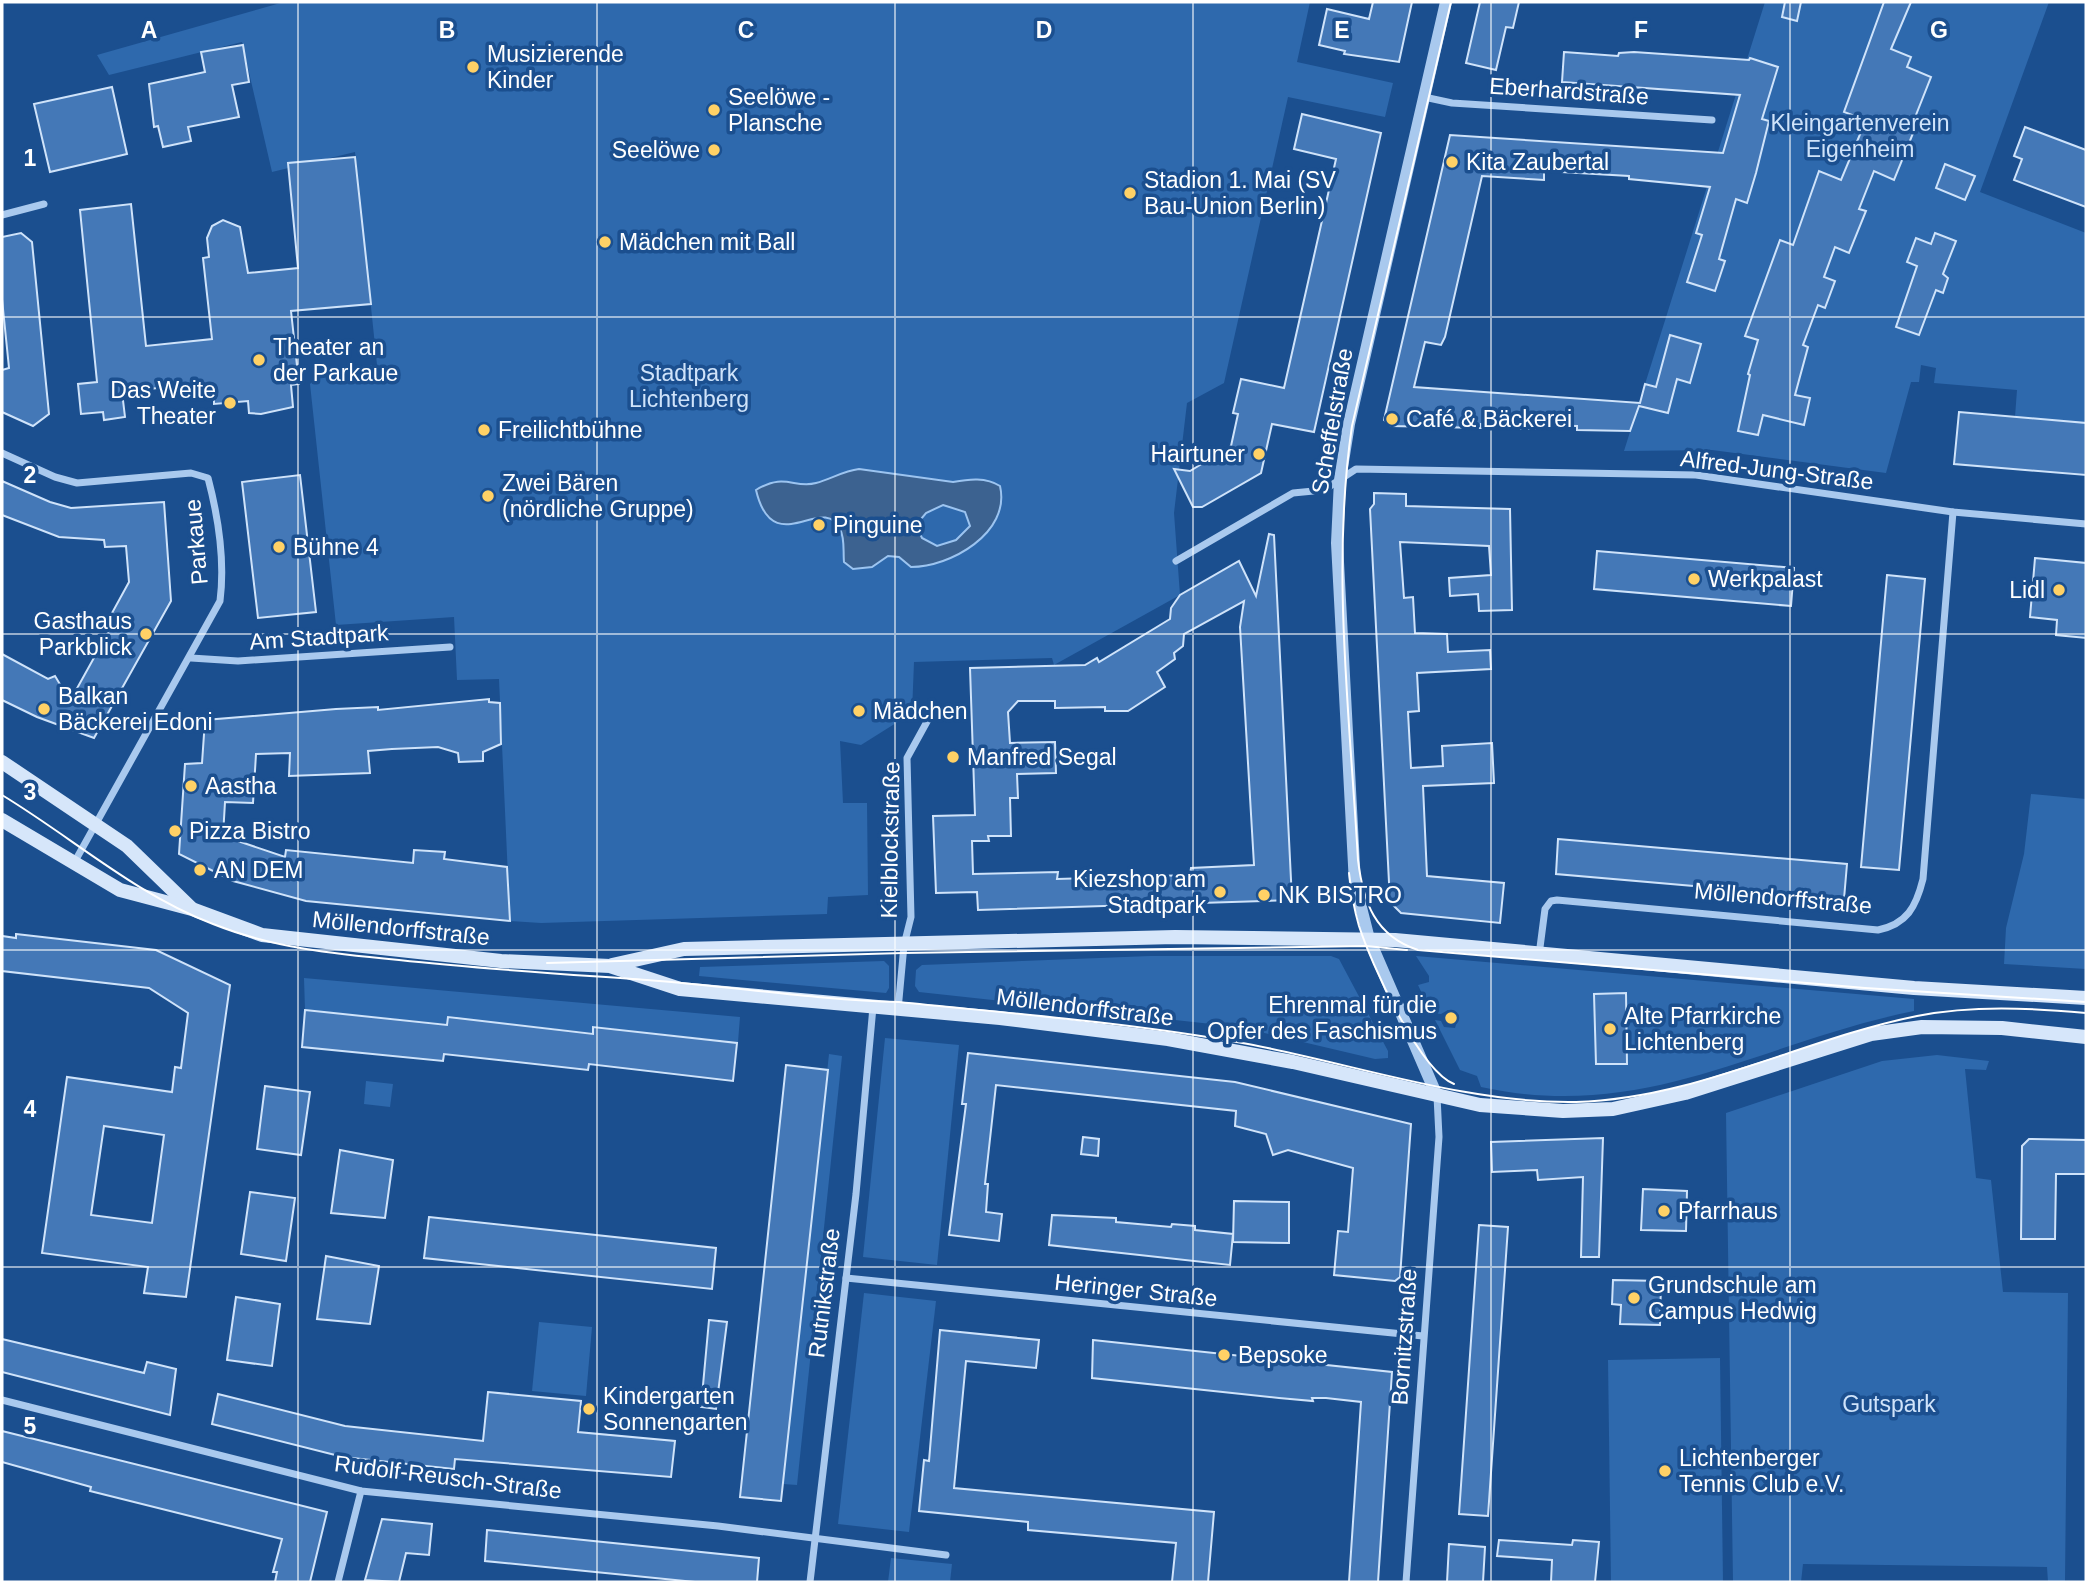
<svg xmlns="http://www.w3.org/2000/svg" width="2088" height="1584" viewBox="0 0 2088 1584" font-family="Arial,sans-serif">
<rect width="100%" height="100%" fill="#1b4f8f"/>
<g fill="#2e69ad">
<path d="M284,2H1310L1297,62L1393,83L1385,117L1288,97L1224,383L1187,403L1174,513L1180,595L1054,665L1052,658L914,662L912,713L861,745L840,741L843,803H867L868,895L828,897L827,914L541,923L510,921L499,679L457,680L454,617L336,625L310,384L324,370L377,365L355,152L272,172L242,42L109,75L97,55Z"/>
<path d="M1765,2H2049L1980,192L2086,233V423L2015,417L2017,390L1934,383L1936,368L1921,365L1919,382H1911L1886,473L1712,450L1624,451Z"/>
<path d="M2031,794L2086,799V969L2004,964L2006,928L2024,854Z"/>
<path d="M1150,956H1331L1339,959L1388,1051V1058L1375,1059L1239,1027L919,992L915,986L916,970L922,965Z"/>
<path d="M1416,956L1914,999V1011C1760,1042 1647,1123 1481,1087L1477,1076L1460,1070L1435,1020L1441,1021L1444,1027L1455,1028L1459,1015L1448,1010L1441,1014L1431,1013L1418,985L1429,982V976Z"/>
<path d="M884,961L889,966V988L886,993L699,976L700,967Z"/>
<path d="M304,978L740,1017L738,1042L594,1027L593,1033L448,1017L447,1024L305,1010Z"/>
<path d="M885,1038L959,1045L937,1265L863,1257Z"/>
<path d="M829,1054L842,1056L797,1485L783,1484Z"/>
<path d="M1937,1055L1989,1061L1986,1070L1965,1069L1976,1178L1991,1180L2003,1292L2068,1293L2065,1582H2048L2047,1567L1803,1564L1801,1582H1733L1726,1113L1882,1061Z"/>
<path d="M366,1081L393,1084L390,1107L364,1104Z"/>
<path d="M864,1293L936,1301L909,1532L838,1524Z"/>
<path d="M539,1322L592,1327L586,1396L532,1391Z"/>
<path d="M1720,1358L1723,1582H1611L1608,1360Z"/>
<path d="M891,1558L952,1564L950,1582H888Z"/>
</g>
<path fill="#3c6290" stroke="#9cc4f0" stroke-width="2" fill-rule="evenodd" d="M859,469L953,482C969,479 986,477 1000,486C1011,533 950,567 911,567L899,557L888,556L872,567L853,569L844,562C843,551 845,538 840,529C823,492 773,562 756,490C785,472 794,489 816,483C831,479 843,471 859,469ZM943,505L965,512L970,526L956,540L937,546L922,538L916,525L926,513Z"/>
<g fill="#4478b7" stroke="#cfe3fa" stroke-width="2" fill-rule="evenodd">
<path d="M1373,2H1412L1399,62L1344,54L1345,51L1319,45L1327,9L1369,19Z"/>
<path d="M1480,2H1519L1513,28L1506,27L1496,70L1466,63Z"/>
<path d="M1785,2H1801L1797,21L1782,17Z"/>
<path d="M1884,2H1911L1891,49L1911,57L1907,67L1931,77L1912,125L1916,126L1894,180L1874,171L1859,209L1866,211L1849,253L1835,247L1824,277L1835,281L1825,308L1818,305L1803,345L1808,347L1795,395L1810,398L1804,425L1763,415L1758,435L1738,431L1750,375L1748,374L1758,340L1745,336L1780,240L1793,245L1819,171L1841,180L1866,120L1844,112Z"/>
<path d="M243,45L249,82L232,85L239,117L188,127L191,141L163,147L158,126L154,127L149,84L205,72L201,52Z"/>
<path d="M1564,52L1618,56L1619,53L1634,52L1749,60L1750,58L1778,67L1762,119L1769,121L1756,173L1747,203L1736,199L1719,259L1725,261L1715,291L1687,282L1702,235L1696,233L1710,187L1629,179V176L1544,171V180L1482,176L1445,337L1441,345L1425,342L1414,387L1640,403L1645,384L1656,387L1670,335L1701,344L1690,383L1677,379L1668,413L1639,406L1630,431L1577,430V426L1535,425V429H1519V425L1481,424V428L1391,426L1384,420L1450,135L1723,153L1740,95L1562,82Z"/>
<path d="M112,87L127,154L50,172L34,104Z"/>
<path d="M1302,114L1381,133L1314,432L1272,424L1261,473L1202,507H1193L1174,469L1190,471L1231,446L1238,414L1233,413L1241,379L1284,388L1336,159L1294,149Z"/>
<path d="M2025,127L2086,150V207L2014,180L2022,159L2014,156Z"/>
<path d="M355,157L371,304L291,311L299,384L291,385L293,407L261,414L249,413L248,401L214,404V395H204L203,383L122,392L125,417L104,420L103,412L81,414L78,384L97,382L80,210L131,204L146,346L212,339L203,258L209,257L207,238L212,226L223,220L240,227L248,273L298,268L288,163Z"/>
<path d="M1945,164L1975,176L1965,200L1936,188Z"/>
<path d="M21,233L32,242L49,414L33,426L2,412V370L9,368L2,299V237Z"/>
<path d="M1935,233L1956,241L1943,274L1948,278L1943,293L1936,290L1919,335L1896,327L1917,266L1907,262L1916,238L1931,244Z"/>
<path d="M1959,412L2086,423V475L1954,464Z"/>
<path d="M300,475L316,612L258,618L242,482Z"/>
<path d="M2,481L50,502L71,508L164,502L171,601L94,738L37,717L2,700V654L48,679L55,676L70,701L110,629L112,613L129,582L126,546L105,547L104,540L59,537L2,515Z"/>
<path d="M1374,493L1406,494V506L1510,509L1512,610L1479,611L1478,594L1450,596L1449,578L1491,575L1489,546L1400,542L1404,598L1413,597L1415,633L1447,634L1448,652L1490,650L1491,669L1417,673L1419,711L1408,712L1411,768L1443,766L1442,746L1492,743L1494,783L1423,786L1427,876L1504,883L1500,923L1401,913L1390,902L1370,509L1374,504Z"/>
<path d="M1269,534L1274,535L1292,900L978,910L977,892L936,893L933,816L975,815L970,668L1085,665L1097,658L1099,662L1170,619L1171,608L1180,595L1239,561L1256,596ZM1244,601L1240,627L1254,865L1191,868L1190,875L1057,879L1058,872L973,874L972,841H989L988,836H1011L1010,798H1018L1017,774L1056,773L1055,742L1010,743L1008,712L1018,701H1055V708L1105,707V711H1128L1165,687L1157,672L1175,659L1174,653L1183,646L1184,634Z"/>
<path d="M1597,551L1794,568L1791,606L1594,589Z"/>
<path d="M2035,558L2086,563V638L2056,635L2057,620L2030,617Z"/>
<path d="M1887,575L1925,579L1899,870L1861,867Z"/>
<path d="M489,699V702L500,703L501,744L483,752V761L459,762L458,753L438,747L392,749L368,751L370,773L289,776L290,753L256,754L253,803L225,802L223,836L285,857L286,850L413,863L414,850L445,852L444,859L507,867L510,921L306,901L233,881L179,854L185,764L202,763L205,720L336,709L378,707V710Z"/>
<path d="M1558,839L1847,864L1844,899L1556,874Z"/>
<path d="M16,934L156,950L230,985L186,1297L144,1293L148,1267L42,1253L67,1077L172,1092L175,1067L181,1068L188,1013L149,988L2,971V936L16,938ZM104,1126L164,1135L152,1223L91,1215Z"/>
<path d="M1626,993L1627,1064H1596L1594,994Z"/>
<path d="M305,1010L447,1025L448,1017L593,1034V1027L737,1043L733,1081L589,1064L588,1070L444,1054L443,1061L302,1047Z"/>
<path d="M968,1053L1235,1082L1411,1124L1400,1277L1395,1281L1334,1275L1338,1231L1348,1232L1353,1168L1288,1150L1273,1155L1266,1134L1235,1126L1236,1111L996,1085L985,1184H988L986,1212L1002,1214L999,1241L949,1235L966,1104H962Z"/>
<path d="M786,1065L828,1070L781,1501L740,1497Z"/>
<path d="M265,1086L310,1092L301,1155L257,1149Z"/>
<path d="M1083,1137L1099,1139L1098,1156L1081,1154Z"/>
<path d="M1603,1138L1599,1257H1581L1583,1177L1538,1180L1537,1170L1492,1172L1491,1142Z"/>
<path d="M2029,1139L2086,1140V1174H2056L2055,1239H2021L2022,1146Z"/>
<path d="M340,1150L393,1160L385,1218L331,1213Z"/>
<path d="M1643,1189L1687,1191L1686,1231L1641,1230Z"/>
<path d="M250,1192L295,1198L286,1261L241,1254Z"/>
<path d="M1234,1201L1289,1202V1243L1233,1242Z"/>
<path d="M1052,1215L1116,1218V1222L1171,1227L1172,1224L1195,1226V1230L1233,1234L1230,1265L1049,1245Z"/>
<path d="M429,1217L716,1248L712,1289L424,1258Z"/>
<path d="M1479,1225L1508,1227L1488,1516L1459,1514Z"/>
<path d="M326,1256L379,1266L370,1324L317,1319Z"/>
<path d="M1613,1280L1661,1281L1660,1325L1620,1324L1621,1305L1612,1304Z"/>
<path d="M236,1297L280,1304L272,1366L227,1360Z"/>
<path d="M709,1320L727,1322L716,1409L701,1407Z"/>
<path d="M940,1330L1039,1340L1036,1368L966,1361L954,1488L1214,1512L1208,1582H1172L1176,1543L1028,1530V1522L919,1511L924,1460L929,1461Z"/>
<path d="M2,1339L144,1373L147,1362L176,1369L170,1415L2,1372Z"/>
<path d="M1093,1340L1392,1372L1378,1582H1349L1361,1402L1326,1398H1312L1313,1401L1279,1398L1092,1378Z"/>
<path d="M488,1392L581,1401L578,1432L675,1441L671,1477L455,1459L454,1469L343,1457L212,1424L218,1394L345,1426L483,1441Z"/>
<path d="M2,1431L327,1512L310,1582H275L277,1572H273L282,1539L90,1491L91,1487L2,1462Z"/>
<path d="M382,1519L432,1524L429,1555L406,1553L399,1582L365,1580Z"/>
<path d="M487,1530L759,1558L757,1582H695L485,1561Z"/>
<path d="M1499,1540L1572,1545L1573,1540L1599,1542L1595,1582H1551L1552,1560L1497,1556Z"/>
<path d="M1449,1544L1485,1547L1483,1582H1447Z"/>
</g>
<g fill="none" stroke-linecap="round" stroke-linejoin="round">
<g stroke="#a9c9ee" stroke-width="7">
<path d="M1424,97L1452,103L1712,120"/>
<path d="M2,215L44,204"/>
<path d="M2,453L55,477L77,483L191,473L208,478C218,516 225,562 220,601L74,863"/>
<path d="M1176,561L1293,493L1324,490L1356,469L1696,475L1953,512L2086,524"/>
<path d="M191,658L238,661L450,647"/>
<path d="M1539,955L1545,909L1551,901L1557,900L1878,930C1907,924 1916,907 1923,879L1953,512"/>
<path d="M898,1010L904,945L911,917L907,758L929,718"/>
<path d="M846,1278L1423,1336"/>
<path d="M2,1400L361,1491L718,1526L946,1555"/>
<path d="M338,1582L361,1491"/>
<path d="M810,1582L856,1194L873,1007"/>
<path d="M1406,1582L1439,1137L1437,1096"/>
</g>
<path stroke="#a9c9ee" stroke-width="12" d="M1437,1096L1369,939L1355,884L1337,543L1340,480L1349,424L1446,2"/>
<g stroke="#d6e6fa" stroke-width="14">
<path d="M2,762L127,846L191,908"/>
<path d="M2,820L120,890L192,909L262,935L501,961L610,966L680,989L1000,1018L1168,1039L1293,1062L1480,1105L1563,1111L1613,1109L1685,1093L1871,1034L1922,1027L2002,1028L2086,1037"/>
<path d="M612,965L684,949L1175,937L1395,940L1914,988L2086,998"/>
</g>
<g stroke="#fff" stroke-width="2">
<path d="M1451,2L1352,426C1331,567 1350,717 1358,860C1363,902 1375,936 1418,950L1865,988L2086,1002"/>
<path d="M2,795C73,838 135,894 213,924C273,948 335,954 399,960C481,969 564,974 647,980C731,986 815,1000 899,1002C1016,1014 1133,1023 1248,1044C1354,1064 1469,1104 1576,1102C1695,1099 1803,1039 1917,1016C1973,1005 2030,1008 2086,1013"/>
<path d="M1349,873C1351,891 1354,909 1359,926C1371,963 1419,1070 1454,1084"/>
<path d="M547,963L903,953L1366,946L1407,950"/>
</g>
</g>
<path fill="none" stroke="#fff" stroke-width="2" stroke-opacity="0.55" d="M298,2V1582M597,2V1582M895,2V1582M1193,2V1582M1491,2V1582M1790,2V1582M2,317H2086M2,634H2086M2,950H2086M2,1267H2086"/>
<g fill="#ffd166" stroke="#1b4f8f" stroke-width="2.5">
<circle cx="473" cy="67" r="7"/>
<circle cx="714" cy="110" r="7"/>
<circle cx="714" cy="150" r="7"/>
<circle cx="1452" cy="162" r="7"/>
<circle cx="1130" cy="193" r="7"/>
<circle cx="605" cy="242" r="7"/>
<circle cx="259" cy="360" r="7"/>
<circle cx="230" cy="403" r="7"/>
<circle cx="1392" cy="419" r="7"/>
<circle cx="484" cy="430" r="7"/>
<circle cx="1259" cy="454" r="7"/>
<circle cx="488" cy="496" r="7"/>
<circle cx="819" cy="525" r="7"/>
<circle cx="279" cy="547" r="7"/>
<circle cx="1694" cy="579" r="7"/>
<circle cx="2059" cy="590" r="7"/>
<circle cx="146" cy="634" r="7"/>
<circle cx="44" cy="709" r="7"/>
<circle cx="859" cy="711" r="7"/>
<circle cx="953" cy="757" r="7"/>
<circle cx="191" cy="786" r="7"/>
<circle cx="175" cy="831" r="7"/>
<circle cx="200" cy="870" r="7"/>
<circle cx="1220" cy="892" r="7"/>
<circle cx="1264" cy="895" r="7"/>
<circle cx="1451" cy="1018" r="7"/>
<circle cx="1610" cy="1029" r="7"/>
<circle cx="1664" cy="1211" r="7"/>
<circle cx="1634" cy="1298" r="7"/>
<circle cx="1224" cy="1355" r="7"/>
<circle cx="589" cy="1409" r="7"/>
<circle cx="1665" cy="1471" r="7"/>
</g>
<g text-anchor="middle" dominant-baseline="central" stroke-width="7" stroke-linejoin="round" paint-order="stroke">
<g font-size="23" fill="#fff" stroke="#1b4f8f" text-anchor="start">
<text x="487" y="54">Musizierende<tspan x="487" dy="26">Kinder</tspan></text>
<text x="728" y="97">Seelöwe -<tspan x="728" dy="26">Plansche</tspan></text>
<text x="700" y="150" text-anchor="end">Seelöwe</text>
<text x="1466" y="162">Kita Zaubertal</text>
<text x="1144" y="180">Stadion 1. Mai (SV<tspan x="1144" dy="26">Bau-Union Berlin)</tspan></text>
<text x="619" y="242">Mädchen mit Ball</text>
<text x="273" y="347">Theater an<tspan x="273" dy="26">der Parkaue</tspan></text>
<text x="216" y="390" text-anchor="end">Das Weite<tspan x="216" dy="26">Theater</tspan></text>
<text x="1406" y="419">Café &amp; Bäckerei</text>
<text x="498" y="430">Freilichtbühne</text>
<text x="1245" y="454" text-anchor="end">Hairtuner</text>
<text x="502" y="483">Zwei Bären<tspan x="502" dy="26">(nördliche Gruppe)</tspan></text>
<text x="833" y="525">Pinguine</text>
<text x="293" y="547">Bühne 4</text>
<text x="1708" y="579">Werkpalast</text>
<text x="2045" y="590" text-anchor="end">Lidl</text>
<text x="132" y="621" text-anchor="end">Gasthaus<tspan x="132" dy="26">Parkblick</tspan></text>
<text x="58" y="696">Balkan<tspan x="58" dy="26">Bäckerei Edoni</tspan></text>
<text x="873" y="711">Mädchen</text>
<text x="967" y="757">Manfred Segal</text>
<text x="205" y="786">Aastha</text>
<text x="189" y="831">Pizza Bistro</text>
<text x="214" y="870">AN DEM</text>
<text x="1206" y="879" text-anchor="end">Kiezshop am<tspan x="1206" dy="26">Stadtpark</tspan></text>
<text x="1278" y="895">NK BISTRO</text>
<text x="1437" y="1005" text-anchor="end">Ehrenmal für die<tspan x="1437" dy="26">Opfer des Faschismus</tspan></text>
<text x="1624" y="1016">Alte Pfarrkirche<tspan x="1624" dy="26">Lichtenberg</tspan></text>
<text x="1678" y="1211">Pfarrhaus</text>
<text x="1648" y="1285">Grundschule am<tspan x="1648" dy="26">Campus Hedwig</tspan></text>
<text x="1238" y="1355">Bepsoke</text>
<text x="603" y="1396">Kindergarten<tspan x="603" dy="26">Sonnengarten</tspan></text>
<text x="1679" y="1458">Lichtenberger<tspan x="1679" dy="26">Tennis Club e.V.</tspan></text>
</g>
<g font-size="23" fill="#fff" stroke="#1b4f8f">
<text transform="translate(1569 91) rotate(4)">Eberhardstraße</text>
<text transform="translate(1332 421) rotate(-80)">Scheffelstraße</text>
<text transform="translate(1777 470) rotate(7)">Alfred-Jung-Straße</text>
<text transform="translate(196 542) rotate(-95)">Parkaue</text>
<text transform="translate(319 637) rotate(-4)">Am Stadtpark</text>
<text transform="translate(890 840) rotate(-89)">Kielblockstraße</text>
<text transform="translate(1783 898) rotate(5)">Möllendorffstraße</text>
<text transform="translate(401 928) rotate(6)">Möllendorffstraße</text>
<text transform="translate(1085 1007) rotate(7)">Möllendorffstraße</text>
<text transform="translate(1136 1290) rotate(6)">Heringer Straße</text>
<text transform="translate(824 1293) rotate(-83)">Rutnikstraße</text>
<text transform="translate(1404 1337) rotate(-86)">Bornitzstraße</text>
<text transform="translate(448 1477) rotate(7)">Rudolf-Reusch-Straße</text>
</g>
<g font-size="23" fill="#cfe3fa" stroke="#1b4f8f">
<text x="1860" y="123">Kleingartenverein<tspan x="1860" dy="26">Eigenheim</tspan></text>
<text x="689" y="373">Stadtpark<tspan x="689" dy="26">Lichtenberg</tspan></text>
<text x="1889" y="1404">Gutspark</text>
</g>
</g>
<g font-size="23" text-anchor="middle" font-weight="bold" fill="#fff" stroke="#1b4f8f" stroke-width="7" stroke-linejoin="round" paint-order="stroke">
<text x="149" y="38">A</text>
<text x="447" y="38">B</text>
<text x="746" y="38">C</text>
<text x="1044" y="38">D</text>
<text x="1342" y="38">E</text>
<text x="1641" y="38">F</text>
<text x="1939" y="38">G</text>
<text x="30" y="166">1</text>
<text x="30" y="483">2</text>
<text x="30" y="800">3</text>
<text x="30" y="1117">4</text>
<text x="30" y="1434">5</text>
</g>
<rect width="2088" height="1584" fill="none" stroke="#ffffff" stroke-width="7"/>
</svg>
